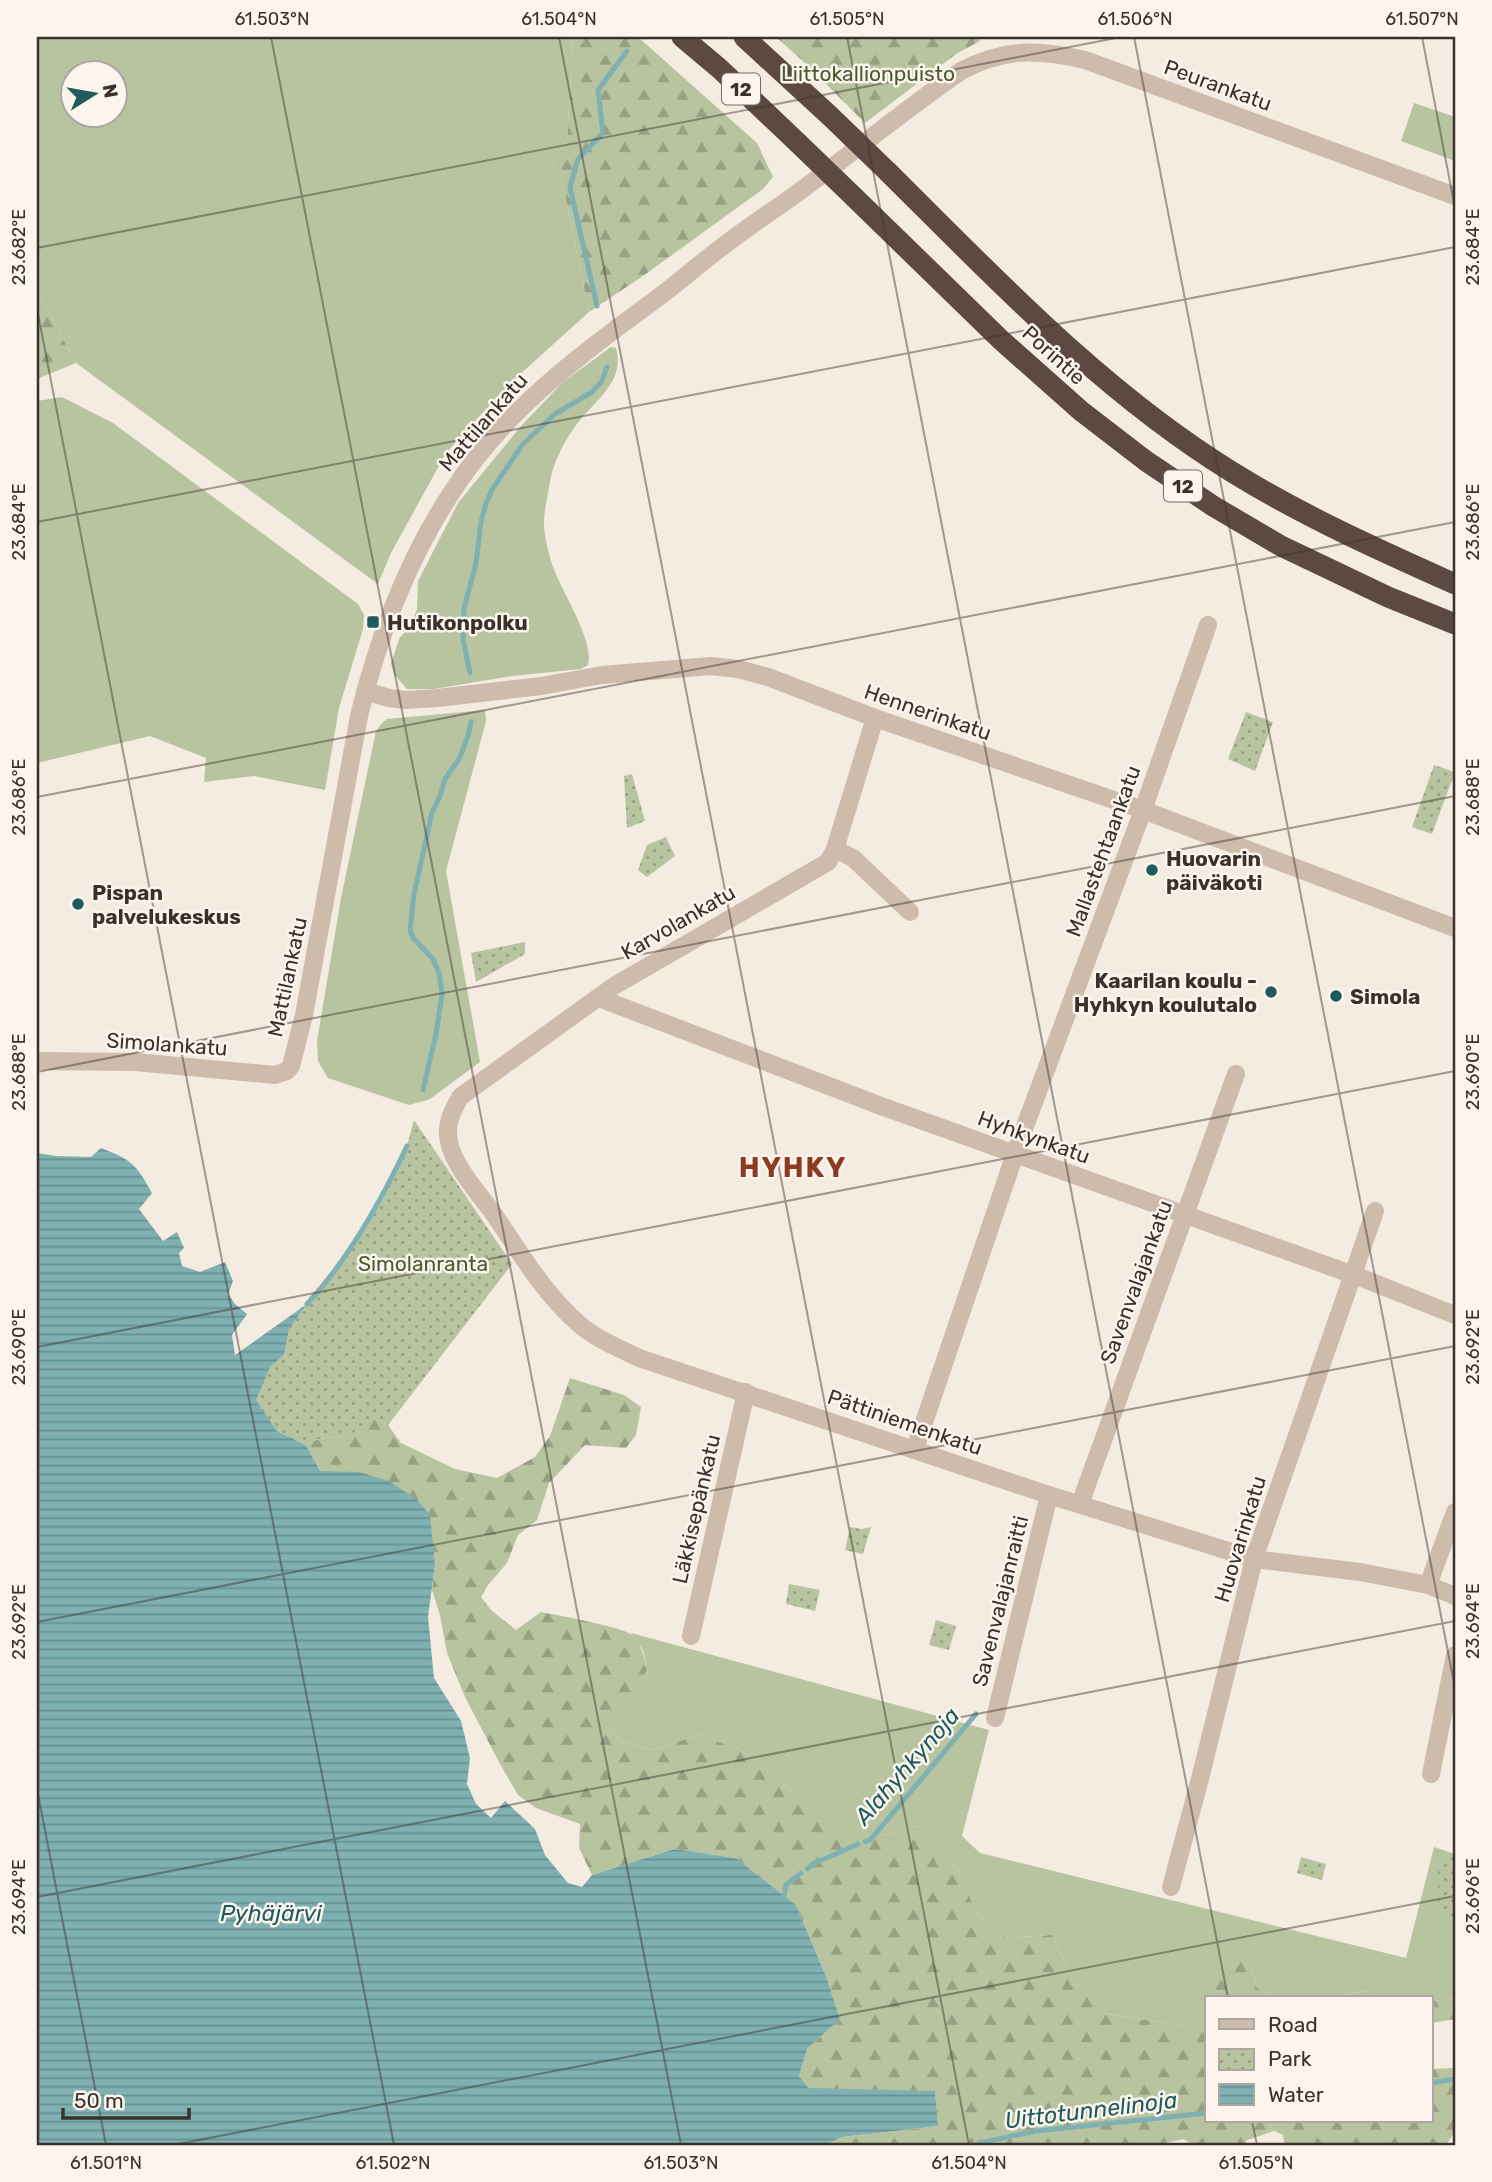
<svg xmlns="http://www.w3.org/2000/svg" width="1492" height="2182" viewBox="0 0 1492 2182" font-family="Rubik,sans-serif">
<defs>
<pattern id="forest-firs" width="22" height="20" patternUnits="userSpaceOnUse" patternTransform="scale(1.75)"><rect width="22" height="20" fill="#b8c4a0"/><path d="M5 1l3.5 6h-7zM16 11l3.5 6h-7z" fill="#97a083"/></pattern>
<pattern id="park-dots" width="8" height="8" patternUnits="userSpaceOnUse" patternTransform="scale(1.75)"><rect width="8" height="8" fill="#b8c4a0"/><path d="M2 2h.1M6 6h.1" fill="none" stroke="#97a083" stroke-width="1.8" stroke-linecap="round"/></pattern>
<pattern id="water-rules" width="6" height="5" patternUnits="userSpaceOnUse" patternTransform="scale(1.75)"><rect width="6" height="5" fill="#7fb0b2"/><path d="M0 2.5h6" fill="none" stroke="#699091"/></pattern>
</defs>
<rect width="100%" height="100%" fill="#f4ebe1"/>
<g fill="#b8c4a0" fill-rule="evenodd">
<path d="M37,37H573L567,140L552,161L563,185L589,312L508,385L446,453L391,553L378,584L76,363L37,290ZM74,74H116V116H74Z"/>
<path d="M1414,103L1455,117V161L1401,141Z"/>
<path d="M611,347L616,348C625,380 598,398 580,420C565,439 552,463 549,487C547,499 544,512 544,524C544,536 548,550 551,561C559,589 595,639 588,665L581,669L512,676L434,689H407L394,674L391,663L400,637L409,629L417,609L418,581L458,503L521,426L563,382Z"/>
<path d="M62,397L113,423L358,604L364,615L363,629L339,708L325,790L254,776L204,782L206,758L150,736L37,763V401Z"/>
<path d="M485,710L486,721L446,871L480,1062L430,1099L409,1105L328,1078L318,1061L317,1041L341,898L376,731L382,723L387,719Z"/>
<path d="M631,1633L989,1730L962,1836L980,1853L1406,1958L1434,1847L1455,1854V1999L1431,2001V1998H1373L1365,1991L1333,1997H1277L1257,1988L1251,1966L1219,1977L1213,1998H1207V2014L1186,2026L1105,2014L1073,1979L1052,1935L1007,1938L975,1912L963,1878L938,1843L920,1826L880,1836L855,1846L820,1813L739,1749L698,1735L652,1750L619,1741L611,1729L647,1670L643,1650Z"/>
</g>
<g fill="url(#forest-firs)">
<path d="M573,37H638L757,143L773,177L763,189L643,276L589,312L563,185L552,161L567,140Z"/>
<path d="M776,37H977L980,41L956,54L865,123L805,63Z"/>
<path d="M37,290L76,363L37,379Z"/>
<path d="M570,1378L624,1395L641,1407L636,1435L626,1448L585,1445L549,1483L537,1520L518,1535L507,1563L488,1585L481,1597L491,1610L516,1630L541,1612C556,1615 623,1627 632,1635C642,1644 644,1658 647,1670L611,1729L619,1741L652,1750L698,1735L739,1749L820,1813L855,1845L880,1836L920,1826L938,1843L963,1878L975,1912L1007,1938L1052,1935L1073,1979L1105,2014L1186,2026L1207,2014V2121H1431V2069L1455,2068V2132L1446,2145H1285L1283,2135L1274,2131L1247,2140L1244,2145H1192L1184,2139L1156,2145H824L842,2137L938,2126L935,2092L808,2089L799,2076L807,2049L840,2019L827,1979L796,1905L736,1858L674,1849L592,1875L579,1848L580,1824L536,1808L518,1795L500,1764L465,1697L447,1653L440,1615L432,1590L435,1565L320,1471L306,1445C320,1436 329,1439 344,1436C356,1434 364,1426 373,1418L388,1425L401,1443L455,1469L497,1478L535,1457L550,1436Z"/>
<path d="M1242,1962L1251,1966L1257,1988L1277,1997H1333L1365,1991L1373,1998H1213L1218,1977Z"/>
<path d="M1455,1999V2019L1431,2023V2001Z"/>
</g>
<g fill="url(#park-dots)">
<path d="M1246,712L1273,722L1255,771L1228,759Z"/>
<path d="M1434,765L1455,772L1432,834L1412,827Z"/>
<path d="M632,774L645,821L627,828L624,776Z"/>
<path d="M666,837L675,856L647,877L638,870L647,845Z"/>
<path d="M525,942V954L476,982L471,953Z"/>
<path d="M414,1120L512,1264L388,1425L373,1419C364,1426 356,1434 344,1436C329,1439 320,1436 306,1445L277,1431L255,1400L270,1367L284,1355L289,1329L307,1304L326,1284L388,1187L407,1146Z"/>
<path d="M850,1527L862,1529L871,1527L863,1554L845,1550Z"/>
<path d="M789,1584L820,1590L815,1611L786,1604Z"/>
<path d="M936,1620L956,1626L949,1650L929,1645Z"/>
<path d="M1440,1855L1455,1858V1918L1439,1914L1438,1871Z"/>
<path d="M1301,1857L1326,1864L1322,1880L1297,1873Z"/>
</g>
<path fill="url(#water-rules)" d="M101,1148C132,1160 136,1164 152,1193L139,1209L163,1241L177,1232L184,1248L179,1253L182,1266L200,1272L225,1262L233,1281L228,1294L235,1304L247,1314L232,1335L235,1355L307,1304L289,1329L284,1355L270,1367L256,1400L277,1431L306,1445L320,1471L359,1472L389,1481L416,1499L430,1515L435,1565L428,1617L434,1678L461,1721L470,1758L467,1784L476,1804L491,1818L505,1801L535,1829L545,1855L568,1883L582,1887L592,1875L674,1849L736,1858L796,1905L827,1979L840,2019L807,2049L799,2076L808,2088L935,2091L938,2126L842,2137L824,2145H37V1153L56,1156L91,1157Z"/>
<g fill="none" stroke-linecap="round" stroke-linejoin="round">
<g stroke="#7fb0b2" stroke-width="5">
<path d="M597,306L570,187L578,159L603,133L598,90L627,51"/>
<path d="M470,673L463,639L464,609L476,563L481,522L486,503L493,488L523,444L555,414L592,392L602,381L607,367"/>
<path d="M423,1090L436,1034L442,994L439,973L433,959L413,938L410,930L414,894L432,813L440,796L445,779L459,759L468,736L471,722"/>
<path d="M307,1304C347,1261 382,1199 407,1146"/>
<path d="M865,1842L871,1839L976,1714"/>
<path d="M807,1869L813,1864L858,1844"/>
<path d="M784,1896L786,1885L801,1873"/>
<path d="M1431,2083L1455,2079"/>
<path d="M979,2143L1036,2131L1207,2113"/>
<path d="M970,2145H972"/>
</g>
<g stroke="#cdbbac" stroke-width="18">
<path d="M365,691L389,698L406,700L437,698L541,686L602,675L711,666L738,669L768,677L875,718L1143,810L1455,928"/>
<path d="M875,718L835,849L828,862L614,986L460,1097C452,1112 445,1125 449,1142C453,1164 477,1192 491,1210C518,1249 542,1292 579,1324C596,1339 619,1348 639,1358L1049,1495L1254,1559L1360,1572L1428,1585L1455,1596"/>
<path d="M835,849L853,858L910,912"/>
<path d="M599,998L881,1106L1354,1275L1455,1315"/>
<path d="M37,1061L135,1062L275,1075L287,1071L291,1066L304,1015L359,716C378,638 407,560 452,492C503,412 579,355 655,300C678,283 699,264 722,247C741,232 762,218 782,204C843,161 900,113 961,71C1005,48 1038,49 1085,60L1455,196"/>
<path d="M915,1449L1018,1145L1143,810L1208,625"/>
<path d="M1080,1504L1236,1074"/>
<path d="M1428,1585L1455,1512"/>
<path d="M691,1636L746,1392"/>
<path d="M995,1718L1049,1495"/>
<path d="M1431,1774L1455,1655"/>
<path d="M1171,1887L1201,1775L1254,1559L1375,1211"/>
</g>
<g stroke="#5c4a42" stroke-width="21">
<path d="M682,37L720,69L798,143"/>
<path d="M744,37L830,116"/>
<path d="M888,172C995,278 1102,392 1232,472C1303,516 1379,550 1455,584"/>
<path d="M854,197L1001,340L1081,411L1146,461L1213,506L1281,546L1388,597L1455,624"/>
</g>
<g stroke="#5c4a42" stroke-width="21">
<path d="M830,116L888,172"/>
<path d="M798,143L854,197"/>
</g>
</g>
<path fill="none" stroke="#3b302b" stroke-width="2" stroke-opacity="0.45" d="M271,37L681,2145M559,37L969,2145M847,37L1228,1998M1134,37L1455,1688M1422,37L1455,208M37,248L1121,37M37,309L394,2145M37,522L1455,247M37,797L1455,522M37,1072L1455,796M37,1347L1455,1071M37,1622L1455,1346M37,1789L106,2145M37,1897L1455,1621M1252,2121L1257,2145M173,2145L1455,1896"/>
<g fill="#1f5a5e" stroke="#fbf5ee" stroke-width="2.5">
<rect x="366" y="615" width="14" height="14" rx="3.5"/>
<circle cx="1152" cy="870" r="7"/>
<circle cx="78" cy="904" r="7"/>
<circle cx="1271" cy="992" r="7"/>
<circle cx="1336" cy="996" r="7"/>
</g>
<g text-anchor="middle" dominant-baseline="central" stroke-width="5" stroke-linejoin="round" paint-order="stroke">
<g fill="#fbf5ee" stroke="#756b66" stroke-width="2">
<rect x="722" y="73.5" width="38" height="31" rx="5"/>
<rect x="1164" y="470.5" width="38" height="31" rx="5"/>
</g>
<g font-size="19" font-weight="bold" fill="#3b302b">
<text x="741" y="89">12</text>
<text x="1183" y="486">12</text>
</g>
<g font-size="21" fill="#4a5a2e" stroke="#fbf5ee">
<text x="868" y="73">Liittokallionpuisto</text>
<text x="423" y="1263">Simolanranta</text>
</g>
<g font-size="21" fill="#3b302b" stroke="#fbf5ee">
<text transform="translate(1218 85) rotate(20)">Peurankatu</text>
<text transform="translate(1054 355) rotate(42)">Porintie</text>
<text transform="translate(483 422) rotate(-49)">Mattilankatu</text>
<text transform="translate(928 712) rotate(19)">Hennerinkatu</text>
<text transform="translate(1103 851) rotate(-70)">Mallastehtaankatu</text>
<text transform="translate(678 922) rotate(-30)">Karvolankatu</text>
<text transform="translate(287 977) rotate(-78)">Mattilankatu</text>
<text transform="translate(167 1044) rotate(4)">Simolankatu</text>
<text transform="translate(1034 1137) rotate(20)">Hyhkynkatu</text>
<text transform="translate(1136 1282) rotate(-70)">Savenvalajankatu</text>
<text transform="translate(905 1422) rotate(19)">Pättiniemenkatu</text>
<text transform="translate(696 1509) rotate(-77)">Läkkisepänkatu</text>
<text transform="translate(1240 1539) rotate(-73)">Huovarinkatu</text>
<text transform="translate(1000 1601) rotate(-76)">Savenvalajanraitti</text>
</g>
<g font-size="21" font-weight="bold" fill="#3b302b" stroke="#fbf5ee" text-anchor="start">
<text x="387" y="622">Hutikonpolku</text>
<text x="1166" y="858">Huovarin<tspan x="1166" dy="24">päiväkoti</tspan></text>
<text x="92" y="892">Pispan<tspan x="92" dy="24">palvelukeskus</tspan></text>
<text x="1257" y="980" text-anchor="end">Kaarilan koulu -<tspan x="1257" dy="24">Hyhkyn koulutalo</tspan></text>
<text x="1350" y="996">Simola</text>
</g>
<g font-size="23" font-style="italic" fill="#1f5a5e" stroke="#fbf5ee">
<text transform="translate(907 1766) rotate(-49)">Alahyhkynoja</text>
<text x="271" y="1913">Pyhäjärvi</text>
<text transform="translate(1091 2110) rotate(-7)">Uittotunnelinoja</text>
</g>
<g font-size="28" font-weight="bold" letter-spacing="2" fill="#8c3b22" stroke="#fbf5ee">
<text x="793" y="1167">HYHKY</text>
</g>
</g>
<rect width="1492" height="2182" fill="none" stroke="#fbf5ee" stroke-width="77"/>
<rect x="1205" y="1996" width="228" height="126" fill="#fbf5ee" stroke="#aea6a0" stroke-width="2"/>
<rect x="1219" y="2019" width="35" height="10" fill="#cdbbac" stroke="#aea6a0" stroke-width="2"/>
<text x="1268" y="2032" font-size="21" fill="#3b302b">Road</text>
<rect x="1219" y="2049" width="35" height="21" fill="url(#park-dots)" stroke="#aea6a0" stroke-width="2"/>
<text x="1268" y="2066" font-size="21" fill="#3b302b">Park</text>
<rect x="1219" y="2084" width="35" height="21" fill="url(#water-rules)" stroke="#aea6a0" stroke-width="2"/>
<text x="1268" y="2102" font-size="21" fill="#3b302b">Water</text>
<g transform="translate(94 94) rotate(79)"><circle r="33" fill="#fbf5ee" stroke="#aea6a0" stroke-width="2"/>
<path d="M0-5L12 26L0 18L-12 26Z" fill="#1f5a5e"/>
<text y="-10" font-size="19" font-weight="bold" text-anchor="middle" fill="#3b302b">N</text>
</g>
<path d="M63 2108v10h126v-10" fill="none" stroke="#3b302b" stroke-width="3.5"/>
<text x="74" y="2108" font-size="21" fill="#3b302b" stroke="#fbf5ee" stroke-width="5" paint-order="stroke">50 m</text>
<rect x="38" y="38" width="1416" height="2106" fill="none" stroke="#3b302b" stroke-width="2.5"/>
<g font-size="18" text-anchor="middle" fill="#3b302b">
<text x="272" y="25">61.503°N</text>
<text x="559" y="25">61.504°N</text>
<text x="847" y="25">61.505°N</text>
<text x="1135" y="25">61.506°N</text>
<text x="1422" y="25">61.507°N</text>
<text transform="translate(1473 247) rotate(-90)" y="6">23.684°E</text>
<text transform="translate(19 247) rotate(-90)" y="6">23.682°E</text>
<text transform="translate(1473 522) rotate(-90)" y="6">23.686°E</text>
<text transform="translate(19 522) rotate(-90)" y="6">23.684°E</text>
<text transform="translate(1473 797) rotate(-90)" y="6">23.688°E</text>
<text transform="translate(19 797) rotate(-90)" y="6">23.686°E</text>
<text transform="translate(1473 1072) rotate(-90)" y="6">23.690°E</text>
<text transform="translate(19 1072) rotate(-90)" y="6">23.688°E</text>
<text transform="translate(1473 1347) rotate(-90)" y="6">23.692°E</text>
<text transform="translate(19 1347) rotate(-90)" y="6">23.690°E</text>
<text transform="translate(1473 1621) rotate(-90)" y="6">23.694°E</text>
<text transform="translate(19 1622) rotate(-90)" y="6">23.692°E</text>
<text transform="translate(1473 1896) rotate(-90)" y="6">23.696°E</text>
<text transform="translate(19 1897) rotate(-90)" y="6">23.694°E</text>
<text x="106" y="2169">61.501°N</text>
<text x="393" y="2169">61.502°N</text>
<text x="681" y="2169">61.503°N</text>
<text x="969" y="2169">61.504°N</text>
<text x="1256" y="2169">61.505°N</text>
</g>
</svg>
